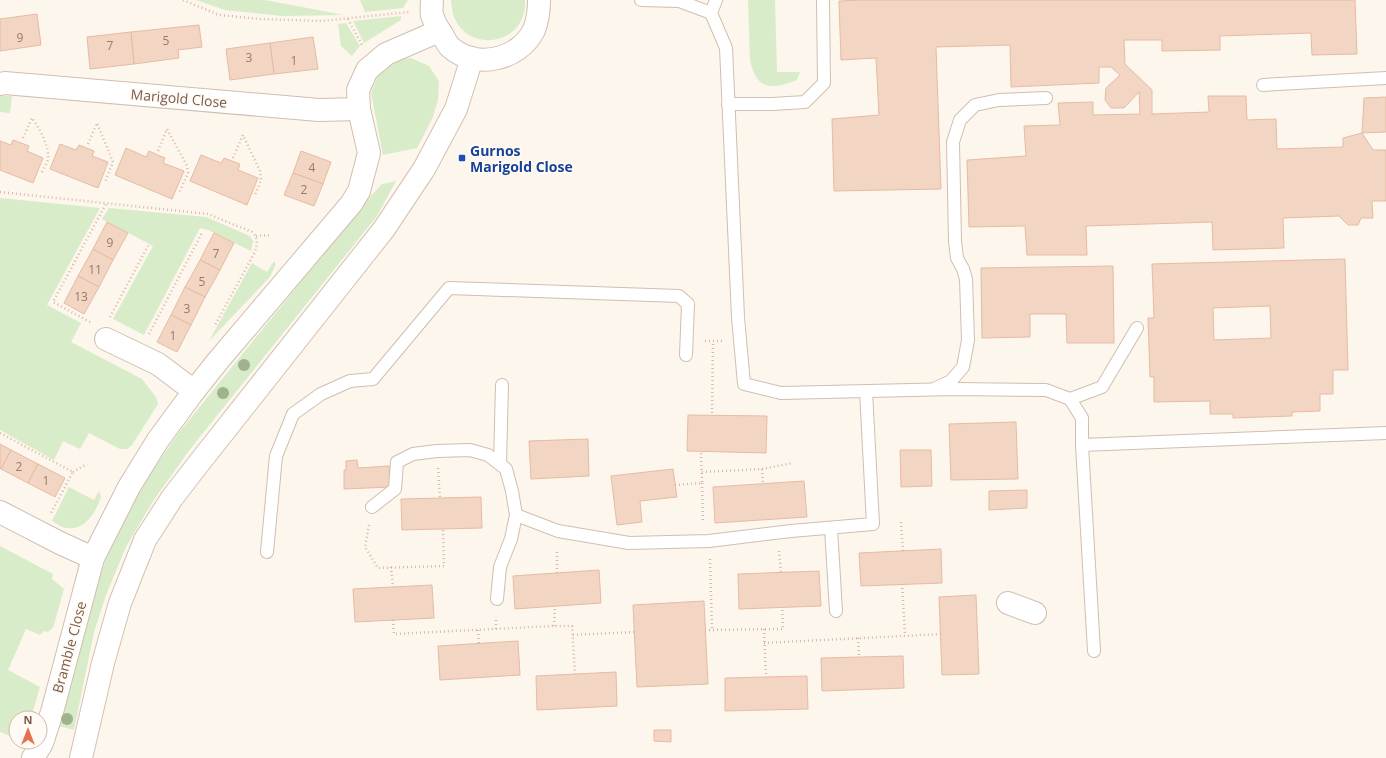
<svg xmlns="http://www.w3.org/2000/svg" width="1386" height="758" viewBox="0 0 1386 758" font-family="'Open Sans',sans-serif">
<rect width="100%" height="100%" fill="#fdf6ec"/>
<g fill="#d8ecc9">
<path d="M196,0H265L344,15L282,16L225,10Z"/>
<path d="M360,0H408L403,8L365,12Z"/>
<path d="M451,0H525C526,7 524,15 521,21C508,46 469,47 456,21C452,14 452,8 451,0Z"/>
<path d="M748,0H775L777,72H800L797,80C771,90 757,91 750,60Z"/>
<path d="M401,16V20L364,43L353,21Z"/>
<path d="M346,23L360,46L352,56L341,46L338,24Z"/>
<path d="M411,58L429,66L439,81L438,99L433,117L417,148L383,155L371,93L379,73L394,60Z"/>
<path d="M0,96H12L10,113L0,112Z"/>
<path d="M396,181L377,216L191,448L153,501L126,547L106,595L94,632L74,730L59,726L91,598L111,546L138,492L177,435L367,200L382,184Z"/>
<path d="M0,198L100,208L47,305L81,323L71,342L142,379L156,397L158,404L132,445L127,449H120L89,433L80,449L63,441L54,460L0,430Z"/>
<path d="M109,208L206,217L250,236L253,241L251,251L208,230L200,228L144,335L113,319L153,246L102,219Z"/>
<path d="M274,261L276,264L270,277L209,341L252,263L267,272Z"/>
<path d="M69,487L94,500L99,491L101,497C96,512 85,531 66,528C61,527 56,523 52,521Z"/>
<path d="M0,546L53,574L52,579L64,589L53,628L48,632L44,631L40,635L26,629L8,670L40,687L31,718H16V738L0,732Z"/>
</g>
<g fill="#f3d5c3" stroke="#e6bba3" fill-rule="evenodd">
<path d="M862,0H1355L1357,54L1312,55L1311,33L1220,36V50L1162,51V40H1124L1125,64L1152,90V114L1209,112L1208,96H1246L1247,120L1276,119L1277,149L1343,147V138L1362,133L1373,150H1386V201H1372L1373,218H1361L1358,225H1348L1339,216L1283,218L1284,248L1213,250L1212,222L1086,226L1087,255H1027L1025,226L969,227L967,160L1026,156L1024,126L1060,125L1058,103L1093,102V115L1140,114L1139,92L1124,108H1111L1105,100L1106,88L1120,75L1111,67H1099V83L1011,87L1010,45L936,47L941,189L834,191L832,119L879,115L876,58L841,60L839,1Z"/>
<path d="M37,14L41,45L0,51V19Z"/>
<path d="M199,25L202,47L178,50L179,58L134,64L131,32Z"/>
<path d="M131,32L134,64L90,69L87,37Z"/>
<path d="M313,37L318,69L274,74L270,43Z"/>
<path d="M270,43L274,74L230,80L226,49Z"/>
<path d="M1386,97V132L1362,133L1364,98Z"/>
<path d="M13,140L29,146L27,151L43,158L33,183L0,170V141L11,145Z"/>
<path d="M60,144L76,150L79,145L94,151L92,156L108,162L98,188L50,169Z"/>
<path d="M126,148L146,157L149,151L160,156L165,158L163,163L184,171L172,199L115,175Z"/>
<path d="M301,151L331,162L323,184L293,173Z"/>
<path d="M201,155L221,163L224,158L240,164L238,170L258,178L247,205L190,181Z"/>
<path d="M293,173L323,184L314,206L284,195Z"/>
<path d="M107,222L128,233L113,260L93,249Z"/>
<path d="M214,233L234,243L220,270L200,260Z"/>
<path d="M93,249L113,260L99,287L78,276Z"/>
<path d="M1345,259L1348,370H1333V394H1320V411L1292,412V416L1233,418V414H1210V401L1154,402V377H1150L1148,318H1154L1152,264ZM1270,306L1271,338L1214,340L1213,308Z"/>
<path d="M200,260L220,270L205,297L185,287Z"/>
<path d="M1113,266L1114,343H1067L1066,314H1030V337L982,338L981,268Z"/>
<path d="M78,276L99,287L84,314L64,303Z"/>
<path d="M185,287L205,297L191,325L171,315Z"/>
<path d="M171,315L191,325L177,352L157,342Z"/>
<path d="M688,415L767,416L766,453L687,451Z"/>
<path d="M1016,422L1018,479L951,480L949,424Z"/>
<path d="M588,439L589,476L531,479L529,441Z"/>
<path d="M0,444L11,450L1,469L0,468Z"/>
<path d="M11,450L38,464L28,483L1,469Z"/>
<path d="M900,450H931L932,486L901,487Z"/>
<path d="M357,460L358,468L389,466L390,487L344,489V470H346V461Z"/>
<path d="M38,464L65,478L55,497L28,483Z"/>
<path d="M673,469L677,497L640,501L642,522L617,525L611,476Z"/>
<path d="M804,481L807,517L715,523L713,487Z"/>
<path d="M1027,490V508L989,510V491Z"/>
<path d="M481,497L482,528L402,530L401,499Z"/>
<path d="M941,549L942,583L861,586L859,553Z"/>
<path d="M599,570L601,603L515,609L513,576Z"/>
<path d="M819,571L821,606L739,609L738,574Z"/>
<path d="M432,585L434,618L355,622L353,589Z"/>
<path d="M976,595L979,674L942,675L939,597Z"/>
<path d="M704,601L708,684L637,687L633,605Z"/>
<path d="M518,641L520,675L440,680L438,646Z"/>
<path d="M903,656L904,688L822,691L821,658Z"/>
<path d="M616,672L617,706L537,710L536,676Z"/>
<path d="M807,676L808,709L725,711V678Z"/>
<path d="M654,730H671V742L654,741Z"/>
</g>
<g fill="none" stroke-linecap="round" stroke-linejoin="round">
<defs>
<g id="lane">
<path d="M641,0L679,1L711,13"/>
<path d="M716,0L711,13L726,48L738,317L744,384L781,393L955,389L1046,390L1070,399L1082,418V445L1094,651"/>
<path d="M1263,85L1386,78"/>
<path d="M728,104H772L805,102L824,83L823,0"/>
<path d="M936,388L951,381L963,367L968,340L966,279L963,269L957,258L955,241L953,142L960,120L975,105L999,100L1046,98"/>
<path d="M1070,399L1102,387L1137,328"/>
<path d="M1082,445L1386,433"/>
<path d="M500,464L502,385"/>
<path d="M372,507L395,489L397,462L413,454L437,451L470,450L488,455L506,469L512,491L516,515L511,539L500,567L497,599"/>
<path d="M516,515L558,531L629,543L709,541L791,531L873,524L866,391"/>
<path d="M831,528L836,611"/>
<path d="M267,552L276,456L293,414L321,394L350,381L373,379L449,288L679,296L688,304L686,355"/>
</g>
<g id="street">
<path d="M432,0C432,5 431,11 432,15C434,21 438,29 442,34C444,38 447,44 450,47C476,70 519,60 534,30C538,20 539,10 539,0"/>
<path d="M0,84L5,83L319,110L359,109"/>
<path d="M106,339L158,364L194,391"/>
<path d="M0,512L60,543L93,558"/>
<path d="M1008,603L1035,613"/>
<path d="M33,758L42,743L52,712L93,558L129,487L158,440L194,391L217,362L351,204L359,191L369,153L359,109L358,90L367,70L386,54L439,31"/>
</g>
<path id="secondary" d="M81,758L103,663L120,603L145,540L172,498L199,463L384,229L424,169L456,109L472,58"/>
</defs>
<use href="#lane" stroke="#d1beb0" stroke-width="14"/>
<use href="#street" stroke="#d1beb0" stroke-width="24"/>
<use href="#secondary" stroke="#d6c0b0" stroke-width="24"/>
<g stroke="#d9b8a5" stroke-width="2.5" stroke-dasharray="1 3" stroke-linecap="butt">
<path d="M183,0L219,15L260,19L321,21L409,12"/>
<path d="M348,19L362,45"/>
<path d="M23,138L32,118C39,128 48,143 48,156C49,161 43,169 41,174"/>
<path d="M88,144L97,123L113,162L105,182"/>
<path d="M158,151L167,129L187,166L188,173L179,193"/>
<path d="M233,158L243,135L260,171L261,180L255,195"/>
<path d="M0,192L208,214L252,232L256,236L257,243L255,252L214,327"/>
<path d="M256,236L271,235"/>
<path d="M110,317L149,244"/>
<path d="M90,322L53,302L107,202"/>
<path d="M149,334L202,233"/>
<path d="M705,341H722"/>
<path d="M712,413L713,342"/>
<path d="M0,433L73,472L51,513"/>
<path d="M438,468L440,498"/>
<path d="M762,469L763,483"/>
<path d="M73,472L87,464"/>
<path d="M702,472L762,469L793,463"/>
<path d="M702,483L703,523"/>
<path d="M675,485L702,483L701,451"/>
<path d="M901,522L903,551"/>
<path d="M369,525L365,547L378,568L444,566L443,529"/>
<path d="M779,551L781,572"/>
<path d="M710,559L712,630"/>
<path d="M391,567L393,587"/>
<path d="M557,573V549"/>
<path d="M902,584L905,635"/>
<path d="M393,620L394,634L554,626H572L575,674"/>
<path d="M554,626L555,606"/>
<path d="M496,629V617"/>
<path d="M764,629L766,677"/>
<path d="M478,630L479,644"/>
<path d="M705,630L783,629L782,607"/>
<path d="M573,635L634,632"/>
<path d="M858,638L859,657"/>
<path d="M764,643L941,634"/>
</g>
<use href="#lane" stroke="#fff" stroke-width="12"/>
<use href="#street" stroke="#fff" stroke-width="22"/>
<use href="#secondary" stroke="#fff" stroke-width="22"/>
</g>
<g fill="#a0b28e">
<circle cx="244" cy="365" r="6"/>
<circle cx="223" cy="393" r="6"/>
<circle cx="67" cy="719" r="6"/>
</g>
<rect fill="#1a4fb4" stroke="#fffaf3" stroke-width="1.5" x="458" y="154" width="8" height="8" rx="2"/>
<g text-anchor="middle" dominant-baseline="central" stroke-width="3.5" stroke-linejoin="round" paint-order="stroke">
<g font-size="12" fill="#987a6a">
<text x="20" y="37">9</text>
<text x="166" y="40">5</text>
<text x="110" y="45">7</text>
<text x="249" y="57">3</text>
<text x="294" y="60">1</text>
<text x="312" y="167">4</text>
<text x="304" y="189">2</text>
<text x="110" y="242">9</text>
<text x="216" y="253">7</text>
<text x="95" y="269">11</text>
<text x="202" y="281">5</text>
<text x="81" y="296">13</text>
<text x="187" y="308">3</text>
<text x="173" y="335">1</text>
<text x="19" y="466">2</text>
<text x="46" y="480">1</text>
</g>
<g font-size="14" fill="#7a5c4d" stroke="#fffaf3">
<text transform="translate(179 98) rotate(5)">Marigold Close</text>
<text transform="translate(69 647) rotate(-75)">Bramble Close</text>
</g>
<g font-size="14" font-weight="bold" fill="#164399" stroke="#fffaf3" text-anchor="start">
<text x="470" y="150">Gurnos<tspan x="470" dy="16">Marigold Close</tspan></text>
</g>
</g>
<g transform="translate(28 730)"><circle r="19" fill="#fffaf3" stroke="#cabbb1"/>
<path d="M0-3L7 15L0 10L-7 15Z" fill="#e76f51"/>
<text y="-6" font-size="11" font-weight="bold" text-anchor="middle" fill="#7a5c4d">N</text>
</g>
</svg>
